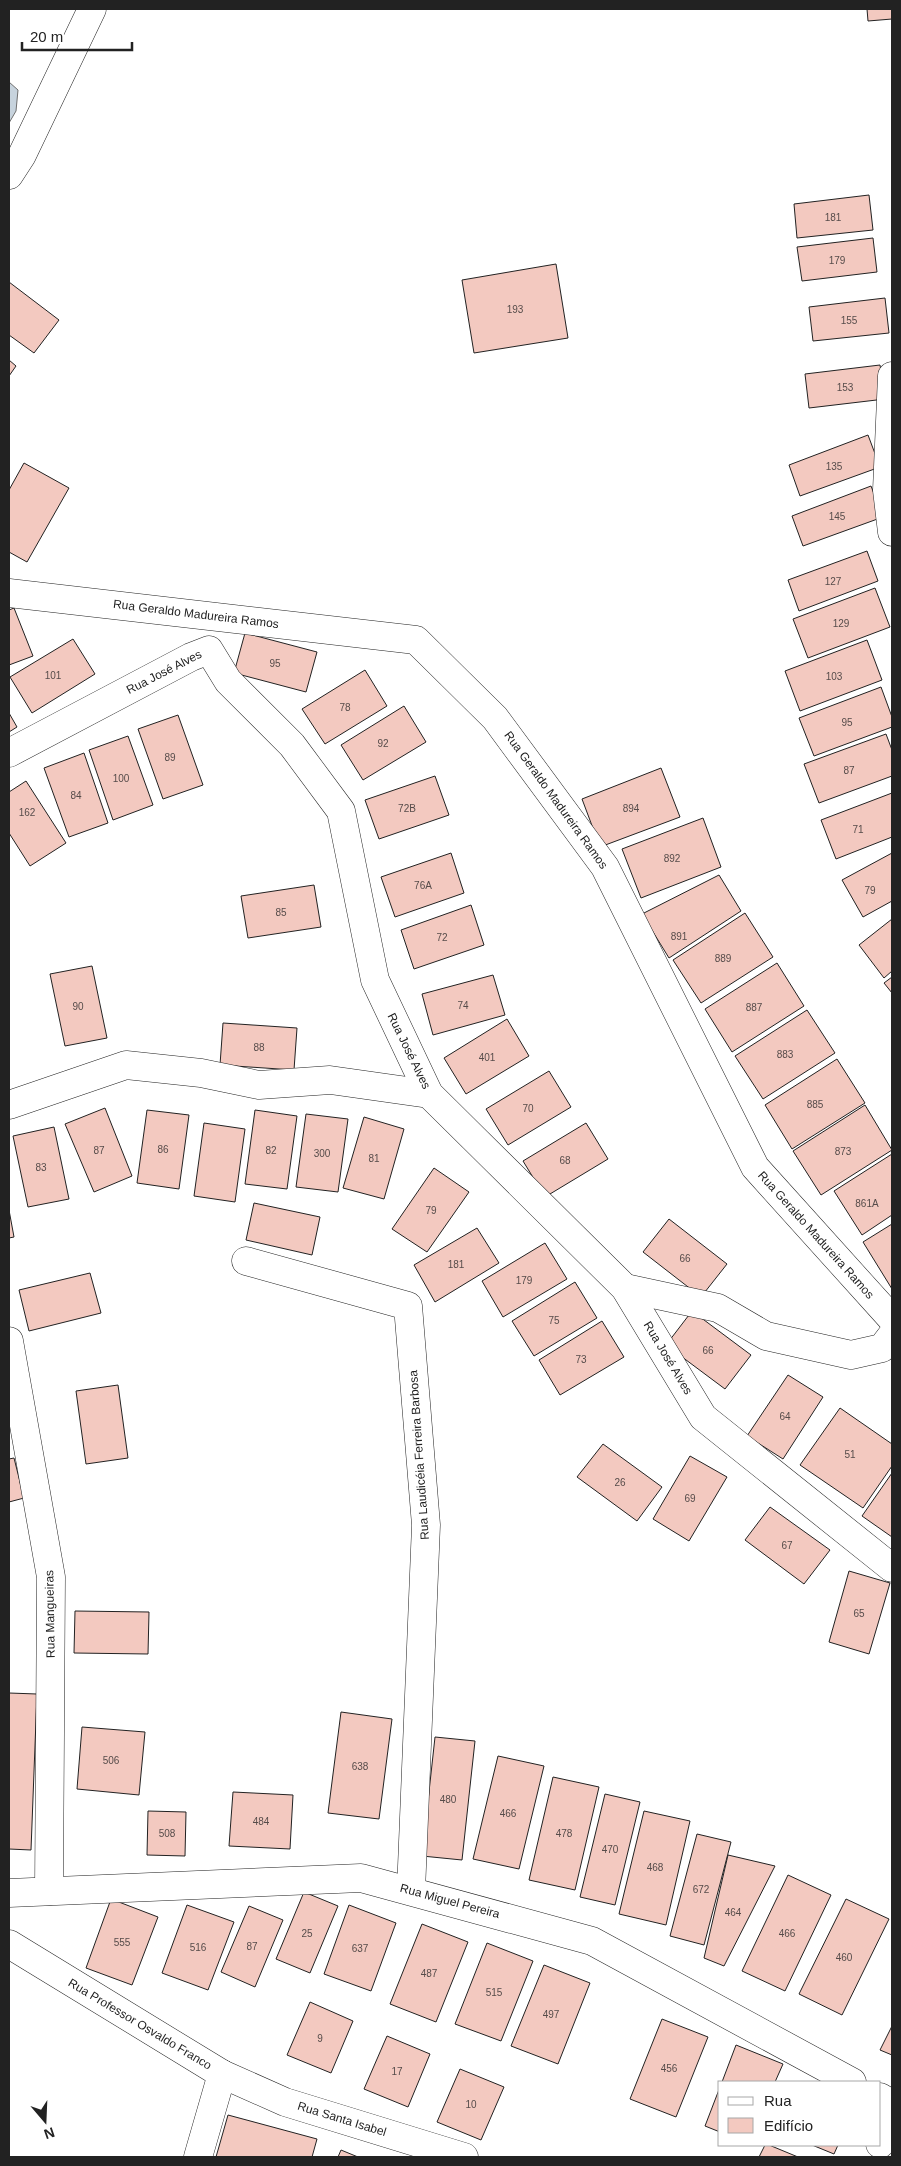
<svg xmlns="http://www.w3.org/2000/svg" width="901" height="2166" viewBox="0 0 901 2166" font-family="Arial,sans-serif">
<rect width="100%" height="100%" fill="#fff"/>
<path fill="#c7d3dd" stroke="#6f6f6f" d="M9,82L18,90L16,111L9,123Z"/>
<g fill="#f3c9c0" stroke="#222">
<path d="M867,9H892V19L868,21Z"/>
<path d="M869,195L873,230L797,238L794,204Z"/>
<path d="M873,238L877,272L802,281L797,247Z"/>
<path d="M556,264L568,338L474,353L462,280Z"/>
<path d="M9,282L59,320L34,353L9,335Z"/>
<path d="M885,298L889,333L813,341L809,307Z"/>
<path d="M9,360L16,366L9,376Z"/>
<path d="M880,365L885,399L809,408L805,374Z"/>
<path d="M868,435L880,467L800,496L789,465Z"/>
<path d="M24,463L69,488L27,562L9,552V490Z"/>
<path d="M871,486L883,517L803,546L792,516Z"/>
<path d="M867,551L878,581L799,611L788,580Z"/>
<path d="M875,588L890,627L808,658L793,619Z"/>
<path d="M14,608L33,656L9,665V610Z"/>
<path d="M245,633L317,652L306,692L234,673Z"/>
<path d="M73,639L95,674L32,713L10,677Z"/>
<path d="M867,640L882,680L800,711L785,671Z"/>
<path d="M365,670L387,706L325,744L302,709Z"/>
<path d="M881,687L892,717V727L814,756L799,718Z"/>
<path d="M404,706L426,742L363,780L341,745Z"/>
<path d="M9,713L17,727L9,732Z"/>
<path d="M178,715L203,785L163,799L138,729Z"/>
<path d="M886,734L892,750V776L819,803L804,764Z"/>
<path d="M128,736L153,805L113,820L89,750Z"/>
<path d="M84,753L108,823L69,837L44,768Z"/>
<path d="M661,768L680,817L600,847L582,799Z"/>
<path d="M435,776L449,815L379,839L365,800Z"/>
<path d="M26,781L66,843L30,866L9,833V792Z"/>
<path d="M892,793V837L836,859L821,820Z"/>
<path d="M703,818L721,867L641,898L622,849Z"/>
<path d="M451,853L464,893L395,917L381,877Z"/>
<path d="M892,853V901L863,917L842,880Z"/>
<path d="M719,875L741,911L669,958L642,914Z"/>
<path d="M314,885L321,927L248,938L241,896Z"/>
<path d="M471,905L484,945L414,969L401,930Z"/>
<path d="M745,913L773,957L701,1003L673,960Z"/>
<path d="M892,919V971L884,978L859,945Z"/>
<path d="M777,963L804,1006L732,1052L705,1009Z"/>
<path d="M92,966L107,1038L65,1046L50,974Z"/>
<path d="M493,975L505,1015L433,1035L422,994Z"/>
<path d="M892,977V993L884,983Z"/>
<path d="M807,1010L835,1053L763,1099L735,1056Z"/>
<path d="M507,1019L529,1056L466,1094L444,1058Z"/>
<path d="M223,1023L297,1028L294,1070L220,1065Z"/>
<path d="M837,1059L865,1103L792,1149L765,1105Z"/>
<path d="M549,1071L571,1107L508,1145L486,1109Z"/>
<path d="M865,1105L892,1150L821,1195L793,1151Z"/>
<path d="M105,1108L132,1176L94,1192L65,1124Z"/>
<path d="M147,1110L189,1115L179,1189L137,1183Z"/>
<path d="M255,1110L297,1116L287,1189L245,1184Z"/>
<path d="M306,1114L348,1119L338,1192L296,1187Z"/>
<path d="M364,1117L404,1129L384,1199L343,1188Z"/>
<path d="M204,1123L245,1129L235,1202L194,1196Z"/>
<path d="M586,1123L608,1159L545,1197L523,1161Z"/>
<path d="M54,1127L69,1199L28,1207L13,1136Z"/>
<path d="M892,1154V1215L862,1235L834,1191Z"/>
<path d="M434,1168L469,1192L427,1252L392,1229Z"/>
<path d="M254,1203L320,1217L312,1255L246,1240Z"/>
<path d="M9,1210L14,1237L9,1238Z"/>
<path d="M669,1219L727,1264L701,1297L643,1252Z"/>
<path d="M892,1224V1289L863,1242Z"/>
<path d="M477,1228L499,1263L435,1302L414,1265Z"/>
<path d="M545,1243L567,1279L503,1317L482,1281Z"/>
<path d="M90,1273L101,1313L29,1331L19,1290Z"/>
<path d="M575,1282L597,1318L534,1356L512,1321Z"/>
<path d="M692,1311L751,1355L725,1389L666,1345Z"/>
<path d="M602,1321L624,1357L560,1395L539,1360Z"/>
<path d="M788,1375L823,1397L783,1459L747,1436Z"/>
<path d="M118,1385L128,1458L86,1464L76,1391Z"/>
<path d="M840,1408L892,1444V1466L863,1508L800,1465Z"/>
<path d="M603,1444L662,1487L637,1521L577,1477Z"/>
<path d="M690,1456L727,1477L689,1541L653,1519Z"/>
<path d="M14,1458L24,1498L9,1502V1459Z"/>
<path d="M892,1473V1537L862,1516Z"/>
<path d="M770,1507L830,1550L804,1584L745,1540Z"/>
<path d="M849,1571L890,1583L869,1654L829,1642Z"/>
<path d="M75,1611L149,1612L148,1654L74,1653Z"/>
<path d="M9,1693L37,1694L31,1850L9,1849Z"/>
<path d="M341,1712L392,1719L379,1819L328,1813Z"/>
<path d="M82,1727L145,1732L139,1795L77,1789Z"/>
<path d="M435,1737L475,1741L462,1860L422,1856Z"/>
<path d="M498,1756L544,1766L519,1869L473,1859Z"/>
<path d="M553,1777L599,1787L575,1890L529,1880Z"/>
<path d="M233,1792L293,1795L290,1849L229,1846Z"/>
<path d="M605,1794L640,1802L615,1905L580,1897Z"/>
<path d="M148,1811L186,1812L185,1856L147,1855Z"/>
<path d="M644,1811L690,1821L666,1925L619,1914Z"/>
<path d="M697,1834L731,1842L704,1945L670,1936Z"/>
<path d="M728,1855L775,1866L724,1966L704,1958Z"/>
<path d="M788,1875L831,1895L785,1991L742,1971Z"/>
<path d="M304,1892L338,1906L310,1973L276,1959Z"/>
<path d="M111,1899L158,1917L132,1985L86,1968Z"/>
<path d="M846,1899L889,1919L842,2015L799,1994Z"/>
<path d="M187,1905L234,1922L208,1990L162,1973Z"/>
<path d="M349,1905L396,1923L371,1991L324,1974Z"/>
<path d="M249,1906L283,1920L255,1987L221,1972Z"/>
<path d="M422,1924L468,1942L436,2022L390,2004Z"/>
<path d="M487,1943L533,1961L501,2041L455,2024Z"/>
<path d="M544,1965L590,1983L558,2064L511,2046Z"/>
<path d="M310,2002L353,2021L331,2073L287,2055Z"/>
<path d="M662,2019L708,2037L676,2117L630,2099Z"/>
<path d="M892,2026V2055L880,2050Z"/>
<path d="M387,2036L430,2054L408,2107L364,2089Z"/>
<path d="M736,2045L783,2064L775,2082H722Z"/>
<path d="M460,2069L504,2087L481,2140L437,2122Z"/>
<path d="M720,2087V2132L705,2126Z"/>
<path d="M228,2115L317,2139L312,2157H216Z"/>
<path d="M765,2145H769L798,2157H759Z"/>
<path d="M812,2145H838L834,2154Z"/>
<path d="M341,2150L358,2157H338Z"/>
</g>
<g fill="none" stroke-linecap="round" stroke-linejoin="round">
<defs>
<g id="minor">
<path d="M9,175L22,155L92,9"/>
<path d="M892,376L887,490L892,532"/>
<path d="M9,593L416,640L495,718L605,867L755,1167L892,1319"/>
<path d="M9,753L191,657L209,650L228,681L292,745L341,811L375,980L429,1094L625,1288L703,1417L892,1568"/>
<path d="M9,1105L126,1065L201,1073L259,1085L330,1080L429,1094"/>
<path d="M246,1261L408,1306L426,1525L411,1891"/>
<path d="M625,1288L718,1308L766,1336L851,1355L882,1348L892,1335"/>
<path d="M9,1341L51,1577L49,1891"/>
<path d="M9,1893L361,1878L592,1941L852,2082"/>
<path d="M9,1944L222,2074L198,2157"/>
<path d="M222,2074L285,2102L464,2157"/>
<path d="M880,2097L892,2104"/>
<path d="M880,2144L892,2120"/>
</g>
</defs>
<use href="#minor" stroke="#222" stroke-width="29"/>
<use href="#minor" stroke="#fff" stroke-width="28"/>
</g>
<g text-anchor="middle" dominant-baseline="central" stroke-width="4" stroke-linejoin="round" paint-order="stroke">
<g font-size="10" fill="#564c4a">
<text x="833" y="217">181</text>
<text x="837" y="260">179</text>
<text x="515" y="309">193</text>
<text x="849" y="320">155</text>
<text x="845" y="387">153</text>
<text x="834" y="466">135</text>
<text x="837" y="516">145</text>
<text x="833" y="581">127</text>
<text x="841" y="623">129</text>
<text x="275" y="663">95</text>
<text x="53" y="675">101</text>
<text x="834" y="676">103</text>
<text x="345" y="707">78</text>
<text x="847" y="722">95</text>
<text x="383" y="743">92</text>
<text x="170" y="757">89</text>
<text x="849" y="770">87</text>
<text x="121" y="778">100</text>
<text x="76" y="795">84</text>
<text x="407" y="808">72B</text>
<text x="631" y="808">894</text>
<text x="27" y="812">162</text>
<text x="858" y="829">71</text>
<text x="672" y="858">892</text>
<text x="423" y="885">76A</text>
<text x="870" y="890">79</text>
<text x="281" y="912">85</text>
<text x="679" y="936">891</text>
<text x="442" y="937">72</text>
<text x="723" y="958">889</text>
<text x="463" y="1005">74</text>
<text x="78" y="1006">90</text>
<text x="754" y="1007">887</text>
<text x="259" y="1047">88</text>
<text x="785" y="1054">883</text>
<text x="487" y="1057">401</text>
<text x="815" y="1104">885</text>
<text x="528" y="1108">70</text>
<text x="163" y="1149">86</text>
<text x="99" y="1150">87</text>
<text x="271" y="1150">82</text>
<text x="843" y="1151">873</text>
<text x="322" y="1153">300</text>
<text x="374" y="1158">81</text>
<text x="565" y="1160">68</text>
<text x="41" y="1167">83</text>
<text x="867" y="1203">861A</text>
<text x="431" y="1210">79</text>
<text x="685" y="1258">66</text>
<text x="456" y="1264">181</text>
<text x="524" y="1280">179</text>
<text x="554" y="1320">75</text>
<text x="708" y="1350">66</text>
<text x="581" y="1359">73</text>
<text x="785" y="1416">64</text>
<text x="850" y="1454">51</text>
<text x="620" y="1482">26</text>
<text x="690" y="1498">69</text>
<text x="787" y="1545">67</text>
<text x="859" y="1613">65</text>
<text x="111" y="1760">506</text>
<text x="360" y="1766">638</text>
<text x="448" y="1799">480</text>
<text x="508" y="1813">466</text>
<text x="261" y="1821">484</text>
<text x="167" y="1833">508</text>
<text x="564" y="1833">478</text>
<text x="610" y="1849">470</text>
<text x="655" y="1867">468</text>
<text x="701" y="1889">672</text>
<text x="733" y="1912">464</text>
<text x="307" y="1933">25</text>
<text x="787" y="1933">466</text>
<text x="122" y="1942">555</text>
<text x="252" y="1946">87</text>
<text x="198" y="1947">516</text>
<text x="360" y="1948">637</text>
<text x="844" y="1957">460</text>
<text x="429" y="1973">487</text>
<text x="494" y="1992">515</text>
<text x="551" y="2014">497</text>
<text x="320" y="2038">9</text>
<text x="669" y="2068">456</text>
<text x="397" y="2071">17</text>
<text x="471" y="2104">10</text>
</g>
<g font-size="12" fill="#222" stroke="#fff">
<text transform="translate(196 614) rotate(7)">Rua Geraldo Madureira Ramos</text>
<text transform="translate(164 672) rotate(-27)">Rua José Alves</text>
<text transform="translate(556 800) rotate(54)">Rua Geraldo Madureira Ramos</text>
<text transform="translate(409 1051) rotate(64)">Rua José Alves</text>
<text transform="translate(816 1235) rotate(48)">Rua Geraldo Madureira Ramos</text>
<text transform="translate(668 1358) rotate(59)">Rua José Alves</text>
<text transform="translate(419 1455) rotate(-94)">Rua Laudicéia Ferreira Barbosa</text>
<text transform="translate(50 1614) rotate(-91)">Rua Mangueiras</text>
<text transform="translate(450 1901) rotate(15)">Rua Miguel Pereira</text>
<text transform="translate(140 2024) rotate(31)">Rua Professor Osvaldo Franco</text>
<text transform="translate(342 2119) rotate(17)">Rua Santa Isabel</text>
</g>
</g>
<rect width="901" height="2166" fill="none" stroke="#222222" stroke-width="20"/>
<rect x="718" y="2081" width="162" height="65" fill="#ffffff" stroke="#a7a7a7"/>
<rect x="728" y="2097" width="25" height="8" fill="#ffffff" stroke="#a7a7a7"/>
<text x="764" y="2106" font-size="15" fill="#222222">Rua</text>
<rect x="728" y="2118" width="25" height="15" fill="#f3c9c0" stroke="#a7a7a7"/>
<text x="764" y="2131" font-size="15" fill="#222222">Edifício</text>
<g transform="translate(45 2121) rotate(161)" stroke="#ffffff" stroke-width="4" paint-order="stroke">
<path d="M0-4L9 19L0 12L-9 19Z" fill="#222222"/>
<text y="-8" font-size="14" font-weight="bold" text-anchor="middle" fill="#222222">N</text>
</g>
<path d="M22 42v8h110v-8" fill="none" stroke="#222222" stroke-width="2.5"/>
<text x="30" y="42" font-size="15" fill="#222222" stroke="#ffffff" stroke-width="4" paint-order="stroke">20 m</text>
</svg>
